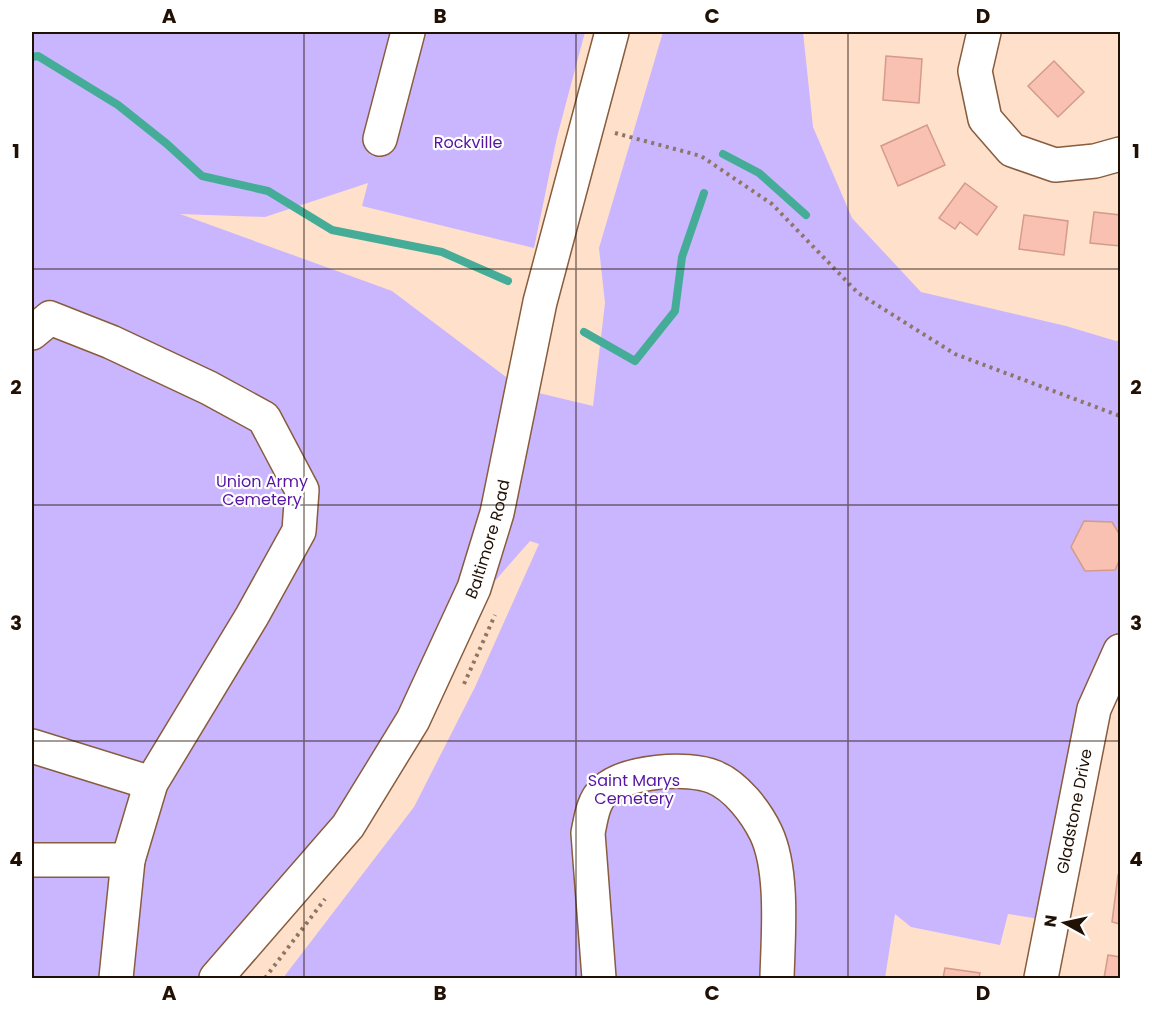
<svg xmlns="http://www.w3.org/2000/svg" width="1152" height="1010" viewBox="0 0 1152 1010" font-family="Poppins,sans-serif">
<rect width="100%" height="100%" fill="#ffe0cb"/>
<path fill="#cab5ff" d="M32,32H585L557,137L534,248L362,206L368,183L265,217L180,214L392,291L522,389L593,406L605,303L599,248L663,32H803L813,127L852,218L921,292L1066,326L1116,341L1120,340V651L1053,921L1008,914L1000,945L911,927L895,914L885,978H283L414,807L475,687L539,544L530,541L459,622L413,720L216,978H32Z"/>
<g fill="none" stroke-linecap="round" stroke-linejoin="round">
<g stroke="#45ad97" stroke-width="8">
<path d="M32,57L38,56L118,105L167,144L202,176L268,191L332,230L442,252L508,281"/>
<path d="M723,154L759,173L806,215"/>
<path d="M584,332L635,361L675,311L682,257L704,193"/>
</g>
</g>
<g fill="#f8c1b1" stroke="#d59b8a" stroke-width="1.5">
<path d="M886,56L922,59L919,103L883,100Z"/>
<path d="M1054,61L1084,92L1058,117L1028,86Z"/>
<path d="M927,125L945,165L898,186L881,146Z"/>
<path d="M965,183L997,207L977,235L960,222L955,229L939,218Z"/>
<path d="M1094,212L1120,215V246L1090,243Z"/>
<path d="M1024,215L1068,221L1064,255L1019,249Z"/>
<path d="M1084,521L1112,522L1120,535V559L1115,570L1085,571L1071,547Z"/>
<path d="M1118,875H1120V924L1112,922Z"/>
<path d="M1108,955L1120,957V978H1104Z"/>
<path d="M945,968L980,973L979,978H943Z"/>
</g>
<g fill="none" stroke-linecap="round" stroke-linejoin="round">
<defs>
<g id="minor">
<path d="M984,32L975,71L985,119L1012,150L1055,165L1095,161L1120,154"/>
<path d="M380,139L408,32"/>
<path d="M32,333L50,318L111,342L209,388L264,418L302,490L299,531L252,616L151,783L128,860"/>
<path d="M32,746L151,783"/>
<path d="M32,860H128L116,978"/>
<path id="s1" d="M216,978L348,826L413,720L474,588L497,513L540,302L612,32"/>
<path d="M599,978L588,833C591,818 593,801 604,791C625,771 688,766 714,777C736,786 756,812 766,833C784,871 778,937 777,978"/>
<path id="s2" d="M1041,978L1094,709L1120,651"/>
</g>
</defs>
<use href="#minor" stroke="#885c3c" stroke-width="36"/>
<g stroke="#8e7666" stroke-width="4" stroke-dasharray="3 4.5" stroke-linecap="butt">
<path d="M615,133L701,156L772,204L858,293L955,354L1120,416"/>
<path d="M464,684L495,615"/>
<path d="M265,978L325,899"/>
</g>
<use href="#minor" stroke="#fff" stroke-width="33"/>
</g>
<path fill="none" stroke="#211004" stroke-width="1.5" stroke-opacity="0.55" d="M304,32V978M576,32V978M848,32V978M32,269H1120M32,505H1120M32,741H1120"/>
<g text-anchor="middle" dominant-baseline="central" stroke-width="4.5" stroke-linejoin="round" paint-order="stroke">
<g font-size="16" fill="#5715a2" stroke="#fff">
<text x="468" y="142">Rockville</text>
<text x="262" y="481">Union Army<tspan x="262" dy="18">Cemetery</tspan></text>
<text x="634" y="780">Saint Marys<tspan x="634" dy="18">Cemetery</tspan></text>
</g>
<g font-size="16" fill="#211004" stroke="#fff">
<text stroke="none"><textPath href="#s1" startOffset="522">Baltimore Road</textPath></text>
<text stroke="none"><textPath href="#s2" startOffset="170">Gladstone Drive</textPath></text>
</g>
</g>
<rect width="1152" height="1010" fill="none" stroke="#ffffff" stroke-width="66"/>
<g transform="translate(1065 923) rotate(278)" stroke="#ffffff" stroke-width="4.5" paint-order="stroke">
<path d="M0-4.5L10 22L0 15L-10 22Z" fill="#211004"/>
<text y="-9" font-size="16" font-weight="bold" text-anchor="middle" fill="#211004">N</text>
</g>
<rect x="33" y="33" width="1086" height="944" fill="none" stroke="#211004" stroke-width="2"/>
<g font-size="20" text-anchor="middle" font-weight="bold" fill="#211004">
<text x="169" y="23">A</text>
<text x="440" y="23">B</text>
<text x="712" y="23">C</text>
<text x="983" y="23">D</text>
<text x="16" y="158">1</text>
<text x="1136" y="158">1</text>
<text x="16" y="394">2</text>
<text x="1136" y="394">2</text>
<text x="16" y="630">3</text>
<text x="1136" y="630">3</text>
<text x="16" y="866">4</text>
<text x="1136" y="866">4</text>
<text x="169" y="1000">A</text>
<text x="440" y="1000">B</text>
<text x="712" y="1000">C</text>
<text x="983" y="1000">D</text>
</g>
</svg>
